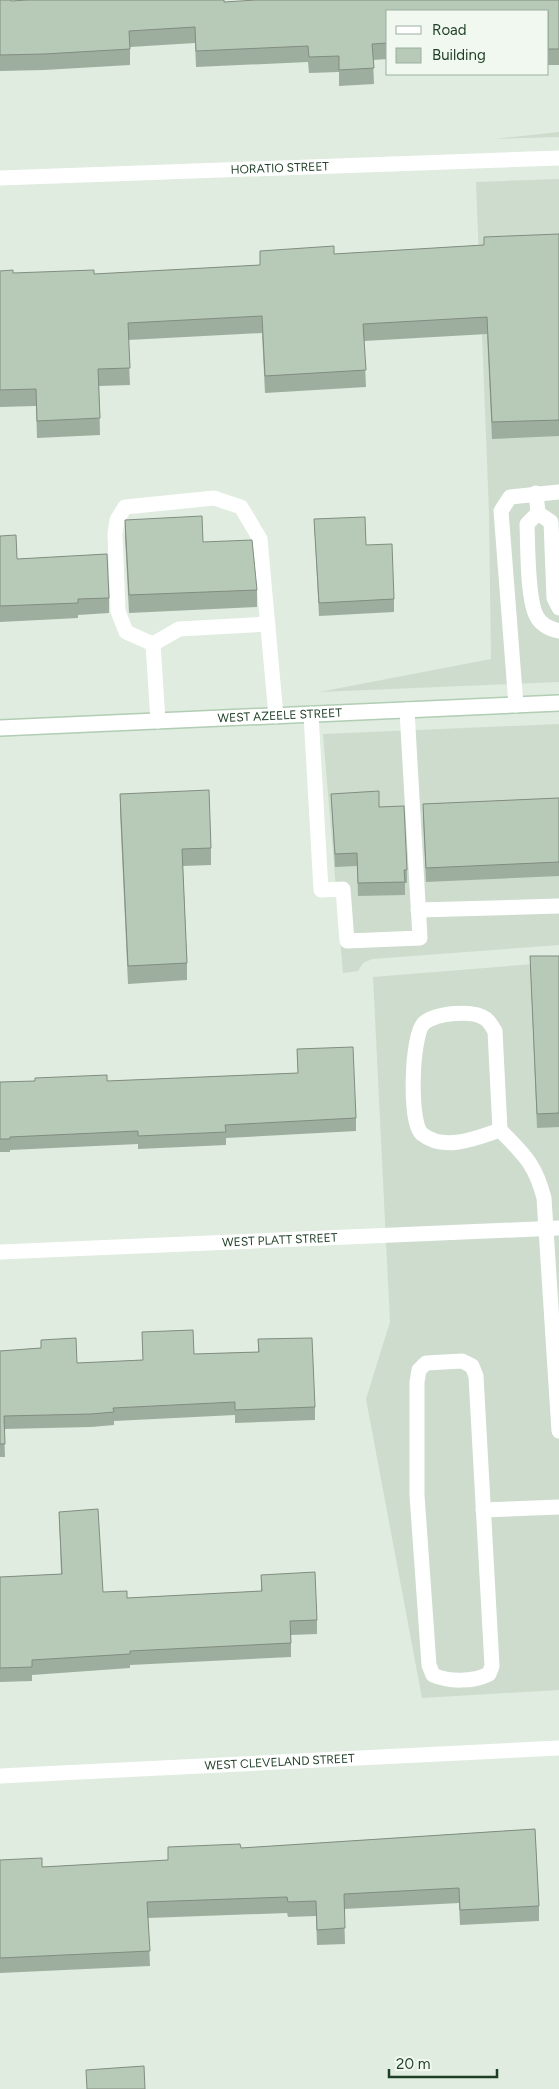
<svg xmlns="http://www.w3.org/2000/svg" width="559" height="2089" viewBox="0 0 559 2089" font-family="Figtree,sans-serif">
<rect width="100%" height="100%" fill="#dfecdf"/>
<g fill="#cddccd">
<path d="M559,132V137L495,139Z"/>
<path d="M559,179V682L319,692L491,659L489,512L476,182Z"/>
<path d="M559,724V945L372,959L363,963L358,971L343,973L323,734Z"/>
<path d="M559,962V1690L422,1698L366,1399L390,1322L373,977Z"/>
</g>
<g fill="none" stroke-linecap="round" stroke-linejoin="round">
<defs>
<g id="secondary">
<path id="s4" d="M0,728L559,703"/>
</g>
</defs>
<use href="#secondary" stroke="#b1cdb4" stroke-width="18"/>
<g stroke="#fff" stroke-width="15">
<path d="M536,493L538,513L527,524C528,545 527,601 537,617C542,626 550,629 559,631"/>
<path d="M538,513L551,522L554,598L559,608"/>
<path d="M153,644L126,632L118,611L115,534L117,520L125,507L214,498L241,507L260,539L276,716"/>
<path d="M153,644L179,629L268,624"/>
<path d="M153,644L158,721"/>
<path d="M516,705L501,511L510,497L559,492"/>
<path d="M311,714L321,890L343,889L347,941L420,938L407,710"/>
<path d="M418,910L559,906"/>
<path d="M500,1130C477,1138 444,1152 422,1134C409,1124 411,1035 424,1023C436,1013 473,1009 486,1019C490,1022 492,1027 495,1031L500,1130C524,1155 535,1163 544,1198L559,1431"/>
<path d="M462,1361L472,1366L476,1376L492,1666L489,1674C473,1682 449,1682 433,1675L429,1665L417,1495V1382L419,1370L426,1363Z"/>
<path d="M483,1510L559,1507"/>
</g>
<g stroke="#fff" stroke-width="15">
<path id="s1" d="M0,178L559,158"/>
<path id="s2" d="M0,1252L559,1228"/>
<path id="s3" d="M0,1776L559,1748"/>
</g>
<use href="#secondary" stroke="#fff" stroke-width="15"/>
</g>
<g fill="#9dae9e">
<path d="M0,0L11,1L224,2L559,0V65H548V11H388V59L373,60L374,84L339,86V72L309,73L308,62L196,67L195,43L130,47V65L44,70L0,71Z"/>
<path d="M559,234V436L492,439L487,334L364,341L366,387L265,393L262,333L128,340L130,385L99,386L100,435L37,438L36,406L0,407V271L13,273L94,274L260,265V251L334,254L484,245Z"/>
<path d="M314,519L366,545L394,599V612L319,616Z"/>
<path d="M125,520L203,542L257,590V607L129,613L125,537Z"/>
<path d="M0,536L17,559L109,598V613L78,615V618L0,622Z"/>
<path d="M120,794L211,848V865L183,866L187,963V980L128,984L120,812Z"/>
<path d="M331,794L379,807L407,870V883H405V895L358,896L357,866L335,867Z"/>
<path d="M559,798V876L426,882L423,818V804Z"/>
<path d="M530,956H559V1127L537,1128Z"/>
<path d="M297,1049L356,1118V1131L226,1138V1145L138,1149V1144L10,1150V1152H0V1082L107,1081L298,1073Z"/>
<path d="M142,1332L194,1354L258,1352V1339L315,1407V1420L235,1423V1415L114,1421V1425L91,1427L4,1429L5,1457H0V1351L41,1348V1340L77,1363L143,1360Z"/>
<path d="M59,1512L103,1592L127,1598L261,1591V1575L317,1620V1634L291,1635V1657L130,1665V1668L32,1675V1681L0,1682V1577L61,1574Z"/>
<path d="M535,1829L539,1906V1921L460,1925L459,1903L344,1909L345,1944L317,1945L316,1916L288,1917L287,1913L148,1918L150,1966L0,1973V1860L42,1867L168,1860V1847L241,1848Z"/>
</g>
<g fill="#b7cab8" stroke="#808d81">
<path d="M0,0H11V1L28,0H224V2L256,0H559V49H548V11H388V43L372,44L374,68L339,70V56L309,57L308,46L196,51L195,27L129,31L130,49L44,54L0,55Z"/>
<path d="M559,234V420L492,422L487,317L363,324L366,370L265,376L262,316L128,323L130,368L98,369L100,418L37,421L36,389L0,390V271L13,270V273L94,270V274L260,265V251L334,246V254L484,245V237Z"/>
<path d="M202,516L203,542L252,540L257,590L129,595L125,520Z"/>
<path d="M365,517L366,545L392,544L394,599L319,603L314,519Z"/>
<path d="M16,535L17,559L107,554L109,598L78,599V603L0,606V536Z"/>
<path d="M209,790L211,848L182,849L187,963L128,966L120,794Z"/>
<path d="M379,791V807L404,806L407,870H404L405,882L358,883L357,853L335,854L331,794Z"/>
<path d="M559,798V862L426,868L423,804Z"/>
<path d="M530,956H559V1113L537,1114Z"/>
<path d="M353,1047L356,1118L225,1125L226,1132L138,1136V1131L10,1137V1139H0V1082L35,1081V1078L107,1075V1081L298,1073L297,1049Z"/>
<path d="M193,1330L194,1354L259,1352L258,1339L312,1338L315,1407L235,1410V1402L113,1408L114,1412L91,1414L4,1416L5,1444H0V1351L41,1348V1340L76,1338L77,1363L143,1360L142,1332Z"/>
<path d="M98,1509L103,1592L127,1591V1598L262,1591L261,1575L315,1572L317,1620L290,1621L291,1643L130,1651V1654L32,1660V1667L0,1668V1577L62,1574L59,1512Z"/>
<path d="M535,1829L539,1906L460,1910L459,1888L344,1894L345,1928L317,1930L316,1901L288,1902L287,1897L147,1902L150,1951L0,1958V1860L42,1858V1867L168,1860V1847L240,1844L241,1848Z"/>
<path d="M144,2066L145,2089H87L86,2070Z"/>
</g>
<g text-anchor="middle" dominant-baseline="central" stroke-width="5" stroke-linejoin="round" paint-order="stroke">
<g font-size="12" fill="#1e3e25" stroke="#f0f8f0">
<text stroke="none"><textPath href="#s1" startOffset="280">HORATIO STREET</textPath></text>
<text stroke="none"><textPath href="#s4" startOffset="280">WEST AZEELE STREET</textPath></text>
<text stroke="none"><textPath href="#s2" startOffset="280">WEST PLATT STREET</textPath></text>
<text stroke="none"><textPath href="#s3" startOffset="280">WEST CLEVELAND STREET</textPath></text>
</g>
</g>
<rect x="386" y="10" width="162" height="65" fill="#f0f8f0" stroke="#9cae9f"/>
<rect x="396" y="26" width="25" height="8" fill="#ffffff" stroke="#9cae9f"/>
<text x="432" y="35" font-size="15" fill="#1e3e25">Road</text>
<rect x="396" y="48" width="25" height="15" fill="#b7cab8" stroke="#9cae9f"/>
<text x="432" y="60" font-size="15" fill="#1e3e25">Building</text>
<path d="M389 2069v8h108v-8" fill="none" stroke="#1e3e25" stroke-width="2.5"/>
<text x="396" y="2069" font-size="15" fill="#1e3e25" stroke="#f0f8f0" stroke-width="4" paint-order="stroke">20 m</text>
</svg>
